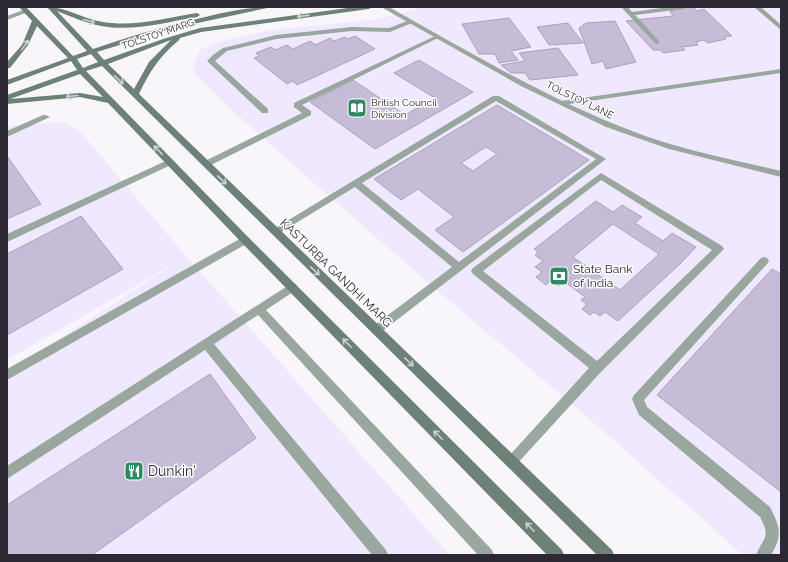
<svg xmlns="http://www.w3.org/2000/svg" width="788" height="562" viewBox="0 0 788 562" font-family="Raleway,sans-serif">
<rect width="100%" height="100%" fill="#f8f6fb"/>
<g fill="#efe8fe">
<path d="M423,7H781V555H743L586,416L433,287L331,198L236,114L195,74L193,65L200,50L224,40L272,30L379,19Z"/>
<path d="M64,122L80,131L186,256L450,555H7V373L177,262L7,360V126Z"/>
</g>
<g fill="#c6bcd8" stroke="#aaa1bc" fill-rule="evenodd">
<path d="M687,7H693L697,11L704,9L732,36L724,37L726,39L708,43L704,40L696,42L698,45L682,47L685,50L663,53L660,50H653L626,21L673,16L670,11Z"/>
<path d="M509,18L531,47L511,51L518,60L499,63L495,54H479L462,24Z"/>
<path d="M615,21L636,62L606,69L603,61L592,64L579,28L586,23Z"/>
<path d="M568,23L583,43L549,45L537,27Z"/>
<path d="M355,36L375,49L297,85L293,81L287,84L254,58L259,56L256,53L271,47L275,50L287,45L293,49L310,41L315,45L330,38L334,41L345,37L348,39Z"/>
<path d="M558,48L578,75L530,80L525,73H511L501,65L525,61L519,53Z"/>
<path d="M419,60L473,92L375,149L310,102L353,80L405,115L435,98L394,73Z"/>
<path d="M497,105L589,160L463,252L435,230L454,217L418,189L401,200L374,179ZM486,147L497,154L473,171L461,163Z"/>
<path d="M7,156L41,204L7,219Z"/>
<path d="M596,201L613,212L622,205L642,217L635,223L663,241L672,233L696,247L681,263L618,321L605,312L600,316L594,312L590,315L582,309L587,304L581,300L585,297L565,282L559,286L551,280L546,285L536,277L542,272L535,267L543,261L535,255L538,252L534,249ZM613,224L659,254L620,290L573,257Z"/>
<path d="M81,216L123,269L7,335V254Z"/>
<path d="M772,269L781,274V492L657,395Z"/>
<path d="M210,374L256,438L92,555H7V505Z"/>
</g>
<g fill="none" stroke-linecap="round" stroke-linejoin="round">
<g fill="#9aa79f" fill-rule="evenodd">
<path d="M621,7H628L632,12L669,7H686L683,9L635,15L659,41L660,42L657,44L655,43Z"/>
<path d="M754,7H761L781,25V30Z"/>
<path d="M26,9L29,11L28,12L7,20V16Z"/>
<path d="M410,20L412,21V23L390,32L352,31L276,39L227,51L215,61L268,109V113H262L207,61L213,55L223,48L276,35L352,27L389,28Z"/>
<path d="M435,36L440,37L302,105L311,111V115L209,166L206,167L202,164L203,162L302,113L294,107V103Z"/>
<path d="M781,69V73L562,105L558,103L562,101Z"/>
<path d="M493,96H499L606,159L380,333L376,335L372,333L371,330L372,327L452,267L355,187L278,234L275,235L270,232L272,230ZM496,101L596,159L459,262L362,183Z"/>
<path d="M43,115H46L50,117L7,137V131Z"/>
<path d="M170,159L173,160L174,162L173,164L7,242V234Z"/>
<path d="M601,173L722,246L724,249L601,372L515,466L511,468L507,466L505,462L507,458L589,368L473,274L471,271L473,268ZM601,180L712,250L597,361L483,271Z"/>
<path d="M764,257L767,258L769,261L767,264L644,400L647,407L770,507C780,527 783,535 771,555H756C764,536 771,538 760,517L639,415L632,399L634,395L761,258Z"/>
<path d="M292,283L296,284L297,287L296,290L266,310L492,550L494,555H478L258,315L214,344L386,550L388,555H372L205,350L7,479V466Z"/>
</g>
<g fill="#9aa79f" fill-rule="evenodd">
<path d="M381,7H389C468,51 547,99 632,131C680,150 731,159 781,171V177L669,149L606,127L521,86Z"/>
<path d="M245,236L248,237L250,240L248,243L7,380V369Z"/>
</g>
<path fill="#6e8176" fill-rule="evenodd" d="M19,7H26L73,56L87,51L47,7C67,7 83,19 103,22C134,27 166,18 197,13L200,15L197,17C166,22 133,32 101,26C86,23 72,17 57,11L93,49C127,37 162,27 197,19C221,13 247,7 272,7L174,28L97,52L104,60L163,39L200,28L355,7H372L369,9L201,32L180,38L179,40C159,57 150,71 139,94L612,550L614,555H597L102,66L86,71L248,237L562,550L564,555H547L242,243L108,103L80,97L7,104V95L77,70L71,61L7,85V80L68,58L37,26L28,45L10,68H7V62L22,45L32,21ZM171,40L149,62L134,89L108,64ZM91,54L98,62L83,68L77,59ZM80,74L103,97L80,93L10,99Z"/>
</g>
<defs><path id="oneway-shaft" d="M-6 0H5M1.5-3L5.5 0L1.5 3" fill="none" stroke-width="1.6" stroke-linecap="round" stroke-linejoin="round"/></defs>
<g stroke="#ccd3cf">
<use href="#oneway-shaft" transform="translate(303 16) rotate(173)"/>
<use href="#oneway-shaft" transform="translate(89 21) rotate(15)"/>
<use href="#oneway-shaft" transform="translate(25 45) rotate(-55)"/>
<use href="#oneway-shaft" transform="translate(119 80) rotate(44)"/>
<use href="#oneway-shaft" transform="translate(72 96) rotate(175)"/>
<use href="#oneway-shaft" transform="translate(158 150) rotate(-134)"/>
<use href="#oneway-shaft" transform="translate(222 180) rotate(44)"/>
<use href="#oneway-shaft" transform="translate(315 271) rotate(44)"/>
<use href="#oneway-shaft" transform="translate(347 343) rotate(-135)"/>
<use href="#oneway-shaft" transform="translate(409 362) rotate(44)"/>
<use href="#oneway-shaft" transform="translate(438 435) rotate(-135)"/>
<use href="#oneway-shaft" transform="translate(530 527) rotate(-135)"/>
</g>
<defs>
<symbol id="library-square" viewBox="-11 -11 22 22"><rect x="-9" y="-9" width="18" height="18" rx="4" fill="#2d8a61" stroke="#fff"/><path d="M-6-4Q-3-5.5-.7-3.5V5Q-3 3-6 4ZM6-4Q3-5.5 .7-3.5V5Q3 3 6 4Z" fill="#fff"/></symbol>
<symbol id="bank-square" viewBox="-11 -11 22 22"><rect x="-9" y="-9" width="18" height="18" rx="4" fill="#2d8a61" stroke="#fff"/><path d="M-6-4H6V4H-6ZM0-2.3a2.3 2.3 0 1 0 0 4.6a2.3 2.3 0 1 0 0-4.6Z" fill="#fff"/></symbol>
<symbol id="restaurant-square" viewBox="-11 -11 22 22"><rect x="-9" y="-9" width="18" height="18" rx="4" fill="#2d8a61" stroke="#fff"/><path d="M-5-6h1v4h1v-4h1v4h1v-4h1v5L-1.5 .5V6h-2V.5L-5-1ZM5-6V6H3V1.5H1.5Q1.5-4 5-6Z" fill="#fff"/></symbol>
</defs>
<g fill-rule="evenodd">
<use href="#library-square" x="346" y="97" width="22" height="22"/>
<use href="#bank-square" x="548" y="265" width="22" height="22"/>
<use href="#restaurant-square" x="123" y="460" width="22" height="22"/>
</g>
<g text-anchor="middle" dominant-baseline="central" stroke-width="3" stroke-linejoin="round" paint-order="stroke">
<g font-size="10" fill="#2d2934" stroke="#fff">
<text transform="translate(158 34) rotate(-19)">TOLSTOY MARG</text>
<text transform="translate(580 100) rotate(26)">TOLSTOY LANE</text>
</g>
<g font-size="10" fill="#2d2934" stroke="#fff" text-anchor="start">
<text x="371" y="102">British Council<tspan x="371" dy="12">Division</tspan></text>
</g>
<g font-size="12" fill="#2d2934" stroke="#fff" text-anchor="start">
<text x="573" y="269">State Bank<tspan x="573" dy="14">of India</tspan></text>
</g>
<g font-size="12" fill="#2d2934" stroke="#fff">
<text transform="translate(336 273) rotate(44)">KASTURBA GANDHI MARG</text>
</g>
<g font-size="14" fill="#2d2934" stroke="#fff" text-anchor="start">
<text x="148" y="471">Dunkin'</text>
</g>
</g>
<rect width="788" height="562" fill="none" stroke="#2d2934" stroke-width="16"/>
</svg>
